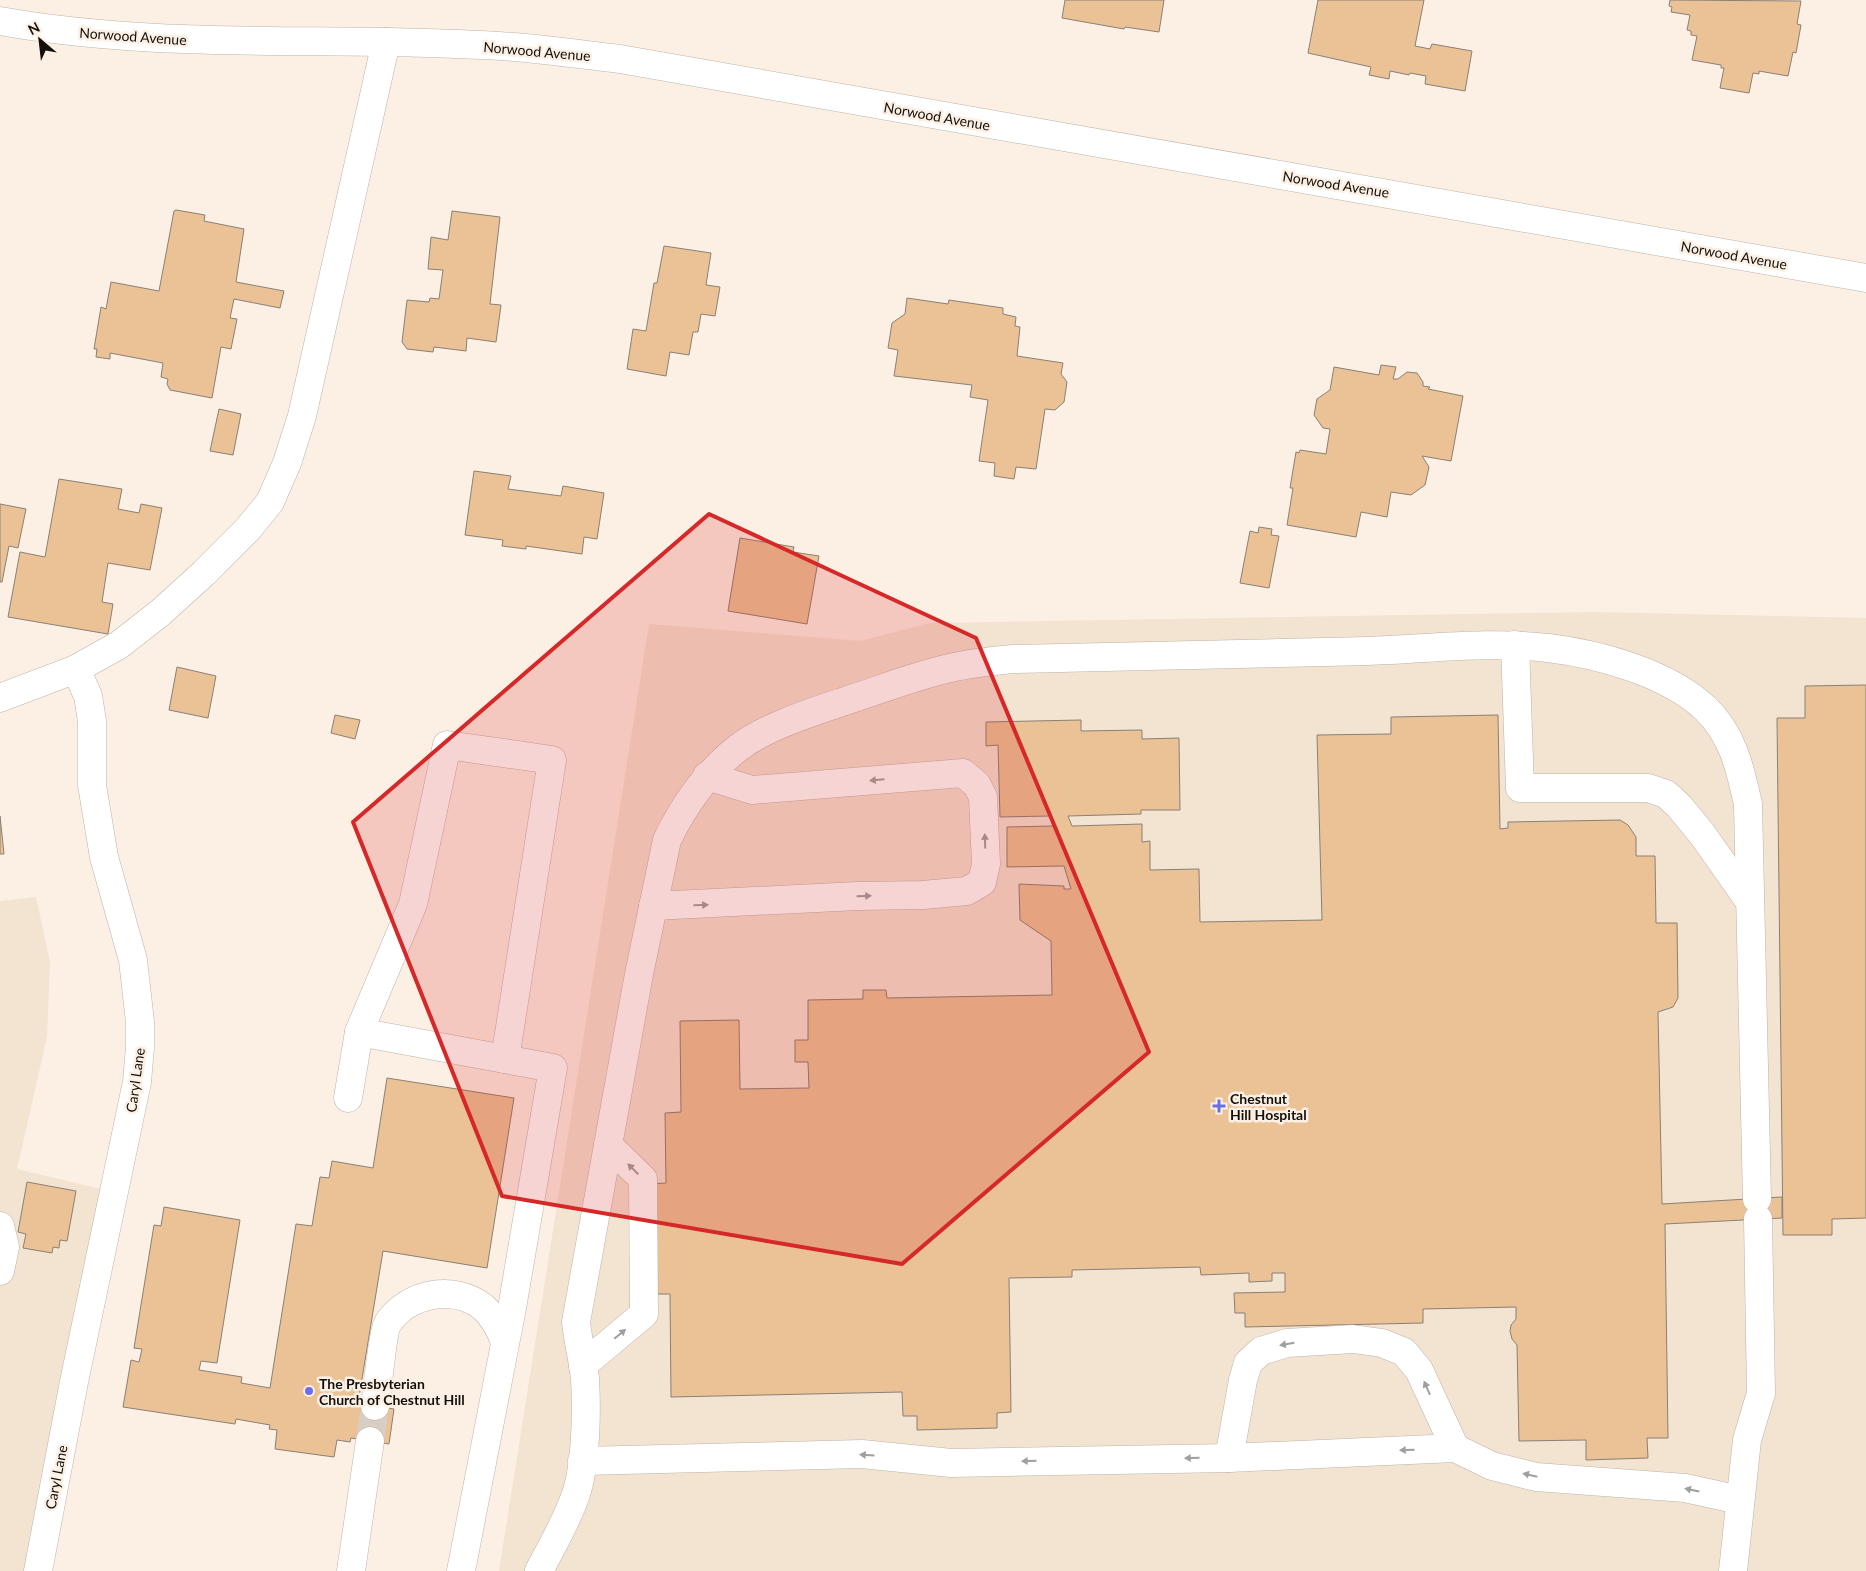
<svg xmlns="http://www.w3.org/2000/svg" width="1866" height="1571" viewBox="0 0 1866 1571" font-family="Lato,sans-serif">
<rect width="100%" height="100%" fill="#fcf0e5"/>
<g fill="#f3e3d1">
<path d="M1592,612L1866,618V1571H499L649,624L860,641L930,623Z"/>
<path d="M36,897L50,962L47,1037L17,1169L101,1189L25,1571H0V901Z"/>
</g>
<g fill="#eac296" stroke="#8a8076">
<path d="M1065,0H1164L1159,32L1125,27L1124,29L1062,18Z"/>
<path d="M1318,0H1424L1415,46L1430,49L1432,44L1472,51L1465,91L1425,84L1426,76L1410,73L1409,75L1390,71L1389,79L1369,75L1371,67L1308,53Z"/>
<path d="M1670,0L1801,1L1797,24L1801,25L1796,53L1793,52L1788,76L1759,71V74L1753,73L1749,93L1720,88L1724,68H1721V65L1692,60L1697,36L1691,35V31L1687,30L1690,15L1671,12L1672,7L1669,6Z"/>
<path d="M176,210L205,215L204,221L244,229L236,282L284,291L280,308L234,299L230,318L237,319L231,349L221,347L212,398L170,390L167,384L168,379L161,377L163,363L110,353V359L96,357L97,349H94L101,307L106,309L111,282L159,291L174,211Z"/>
<path d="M452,211L500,217L490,304L501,305L496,342L467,338L466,351L434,347L433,352L407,349L402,342L407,300L429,302L430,298L439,299L443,270L428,269L431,237L448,240Z"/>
<path d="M664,246L711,253L706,285L720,287L715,316L701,314L698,332H693L689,355L670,352L666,376L627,369L633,329L646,331L654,283H657Z"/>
<path d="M907,298L948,304L949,300L1003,308V314L1016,317L1015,326L1020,327L1017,356L1063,363L1061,374L1067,382L1064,402L1055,410L1045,409L1036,469L1016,467L1014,479L994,476L995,463L979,461L988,400L970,397L972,385L894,376L898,350L888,348L892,323L905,314Z"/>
<path d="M1381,365L1396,367L1393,379H1398L1407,372L1417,373L1423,382V386L1430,387L1428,389L1463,396L1451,461L1422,456L1429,467L1425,485L1411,495L1391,492L1387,517L1361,512L1356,537L1287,525L1293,488H1290L1296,452L1299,453L1300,450L1326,454L1330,429L1323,428L1314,415L1317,399L1330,390L1334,367L1379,375Z"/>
<path d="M219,409L241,414L233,455L210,451Z"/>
<path d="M474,471L511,476L508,489L561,496L563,486L604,493L597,539L584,537L582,554L526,546V549L502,546L503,540L465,535Z"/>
<path d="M59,479L122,489L118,509L139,513L141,504L162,508L150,570L108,563L102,602L113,604L108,634L8,617L20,552L45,557Z"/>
<path d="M0,504L26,509L18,548L9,546L2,582H0Z"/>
<path d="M1259,527L1272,529L1271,535L1279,536L1269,588L1240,583L1250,531L1258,533Z"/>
<path d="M740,538L794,547L793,552L819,556L807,624L728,611Z"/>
<path d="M177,667L216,676L208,718L169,710Z"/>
<path d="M1866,685V1218L1832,1219V1235H1783L1777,718H1805V686Z"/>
<path d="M335,715L360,720L355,739L331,733Z"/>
<path d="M1498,715L1500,829L1508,828V822L1620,820L1628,825L1636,837V856H1655L1656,923H1677L1678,998L1673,1007L1658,1012L1662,1204L1782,1197V1218L1665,1224L1668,1438H1647L1648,1458L1586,1460V1440L1519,1441L1517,1345L1512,1339L1510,1331L1511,1325L1516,1319V1307L1423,1309V1323L1245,1327V1313H1235L1234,1293L1285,1292V1273H1272V1281L1249,1282V1273L1201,1275L1200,1267L1072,1270V1277L1009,1278L1011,1412L997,1413V1428L917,1430V1416H903L902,1392L671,1397L670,1294H650L648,1184L666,1183L665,1113L681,1112L680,1021L739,1020L740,1089L809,1088L808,1062H795V1040H808V1000L863,999V990H886L887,998L1052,995L1051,941L1020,920L1019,884L1064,886V889H1071L1064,866L1007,867V827L1053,826L1050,816L1000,817L998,745L986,746V722L1081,720V731L1142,730V739L1179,738L1180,810H1141V814L1068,816L1072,826L1142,824V842L1150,841V870L1199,869L1200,922L1322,920L1317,735L1391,734V717Z"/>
<path d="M0,816L4,854H0Z"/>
<path d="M387,1078L514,1098L487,1268L383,1251L358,1403L394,1409L389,1444L351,1438L350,1442L337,1440L334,1457L275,1449L277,1430L269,1429L270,1425L236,1419L235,1424L123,1407L131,1360L139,1362L142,1349L134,1348L154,1225L161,1226L164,1207L240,1220L217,1363L201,1361L199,1370L242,1377L241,1383L270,1388L296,1224L312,1226L320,1177L329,1178L332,1161L373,1168Z"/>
<path d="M27,1182L76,1191L67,1241L60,1240L59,1248L53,1247L52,1253L23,1248L26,1234L18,1232Z"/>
</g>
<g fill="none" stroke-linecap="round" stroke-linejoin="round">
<path stroke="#d9cec4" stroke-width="28" stroke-dasharray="28 14" stroke-linecap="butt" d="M370,1441L375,1406"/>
<defs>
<g id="minor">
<path d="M0,21C130,44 254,40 386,42C428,43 472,44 514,47C550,50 585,55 620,59L1866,278"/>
<path d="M1515,645L1520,788H1648L1666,794L1679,806L1702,834L1750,902"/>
<path d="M76,669L119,645L160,613L204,573L247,530L270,502L287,463L302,416L386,42"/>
<path d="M0,698L76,669L88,696L92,721V785L104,857L133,960L140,1022V1047L137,1082L74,1382L38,1571"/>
<path d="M653,906L858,896L923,895L967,891L982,882L986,864L983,797L977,785L963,773L752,790L707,776"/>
<path d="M359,1032L413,904L447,745L552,760L505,1059"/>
<path d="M348,1098L359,1032L553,1068L512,1308L461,1571"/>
<path d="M0,1226L5,1247L0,1271"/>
<path d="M583,1365L644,1314L643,1179L608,1145"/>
<path d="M375,1406C377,1392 383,1330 388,1323C408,1293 454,1284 483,1307C494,1317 500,1329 505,1342"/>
<path d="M1229,1458L1243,1380L1248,1363L1261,1351L1287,1343L1353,1339L1382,1343L1404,1352L1419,1370L1455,1448"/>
<path d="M582,1461L862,1454L951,1463L1229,1458L1455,1448L1492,1466L1536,1477L1685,1488L1740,1500"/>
<path d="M351,1571L370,1441"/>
<path d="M539,1571C552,1546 567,1521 576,1494C586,1463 587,1412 585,1379C583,1360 578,1341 576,1322L639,974L667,840C684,805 706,773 738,748C765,727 812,712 845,701C880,690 914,676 950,668C971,663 992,661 1013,659C1132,656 1250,653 1368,651C1428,649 1489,641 1548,648C1599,654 1668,673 1706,709C1733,735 1740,768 1748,804L1757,1199"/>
<path d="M1733,1571L1747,1440L1761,1393L1758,1219"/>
</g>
</defs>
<use href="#minor" stroke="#beb3a8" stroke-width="29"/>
<use href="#minor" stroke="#fff" stroke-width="28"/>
</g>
<defs><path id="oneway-solid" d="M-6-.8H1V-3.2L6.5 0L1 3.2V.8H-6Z" transform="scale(1.25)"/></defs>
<g fill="#a19f9e">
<use href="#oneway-solid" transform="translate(877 780) rotate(175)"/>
<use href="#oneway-solid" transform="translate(985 841) rotate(-92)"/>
<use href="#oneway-solid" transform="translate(864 896) rotate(-1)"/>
<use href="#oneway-solid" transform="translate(701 905) rotate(-2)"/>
<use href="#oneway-solid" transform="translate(633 1169) rotate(-135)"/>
<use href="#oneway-solid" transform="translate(620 1334) rotate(-40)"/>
<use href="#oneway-solid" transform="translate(1287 1344) rotate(170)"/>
<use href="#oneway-solid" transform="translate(1427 1388) rotate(-114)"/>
<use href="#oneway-solid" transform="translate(1407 1450) rotate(178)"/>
<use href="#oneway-solid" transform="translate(867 1455) rotate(-177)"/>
<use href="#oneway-solid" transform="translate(1192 1458) rotate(179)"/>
<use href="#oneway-solid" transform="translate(1029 1461) rotate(179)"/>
<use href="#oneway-solid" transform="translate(1530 1475) rotate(-167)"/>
<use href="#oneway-solid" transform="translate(1692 1490) rotate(-168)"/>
</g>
<path fill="#d62828" fill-opacity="0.2" stroke="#d62828" stroke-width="4" stroke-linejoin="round" d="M709,514L976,638L1149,1052L902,1264L502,1196L353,822Z"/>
<g fill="#6c6ee8" stroke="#fcf0e5" stroke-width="2">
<path d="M1216.5 1098.5h5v5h5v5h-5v5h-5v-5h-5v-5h5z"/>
<circle cx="309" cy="1391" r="5"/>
</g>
<g text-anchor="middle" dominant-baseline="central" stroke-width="5" stroke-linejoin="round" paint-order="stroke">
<g font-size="14" fill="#13100c" stroke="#fcf0e5">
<text transform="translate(133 36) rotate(4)">Norwood Avenue</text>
<text transform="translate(537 51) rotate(5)">Norwood Avenue</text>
<text transform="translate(937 116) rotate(10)">Norwood Avenue</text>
<text transform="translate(1336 184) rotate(9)">Norwood Avenue</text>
<text transform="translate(1734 255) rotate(10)">Norwood Avenue</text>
<text transform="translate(135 1080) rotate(-82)">Caryl Lane</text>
<text transform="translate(56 1477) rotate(-79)">Caryl Lane</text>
</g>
<g font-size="14" font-weight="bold" fill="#13100c" stroke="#fcf0e5" text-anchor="start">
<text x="1230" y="1098">Chestnut<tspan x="1230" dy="16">Hill Hospital</tspan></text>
<text x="319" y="1383">The Presbyterian<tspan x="319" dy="16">Church of Chestnut Hill</tspan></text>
</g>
</g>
<g transform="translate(40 40) rotate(332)" stroke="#fcf0e5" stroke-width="4" paint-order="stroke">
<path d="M0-4L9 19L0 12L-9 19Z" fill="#13100c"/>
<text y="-8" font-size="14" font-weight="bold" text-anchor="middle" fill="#13100c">N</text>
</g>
</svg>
